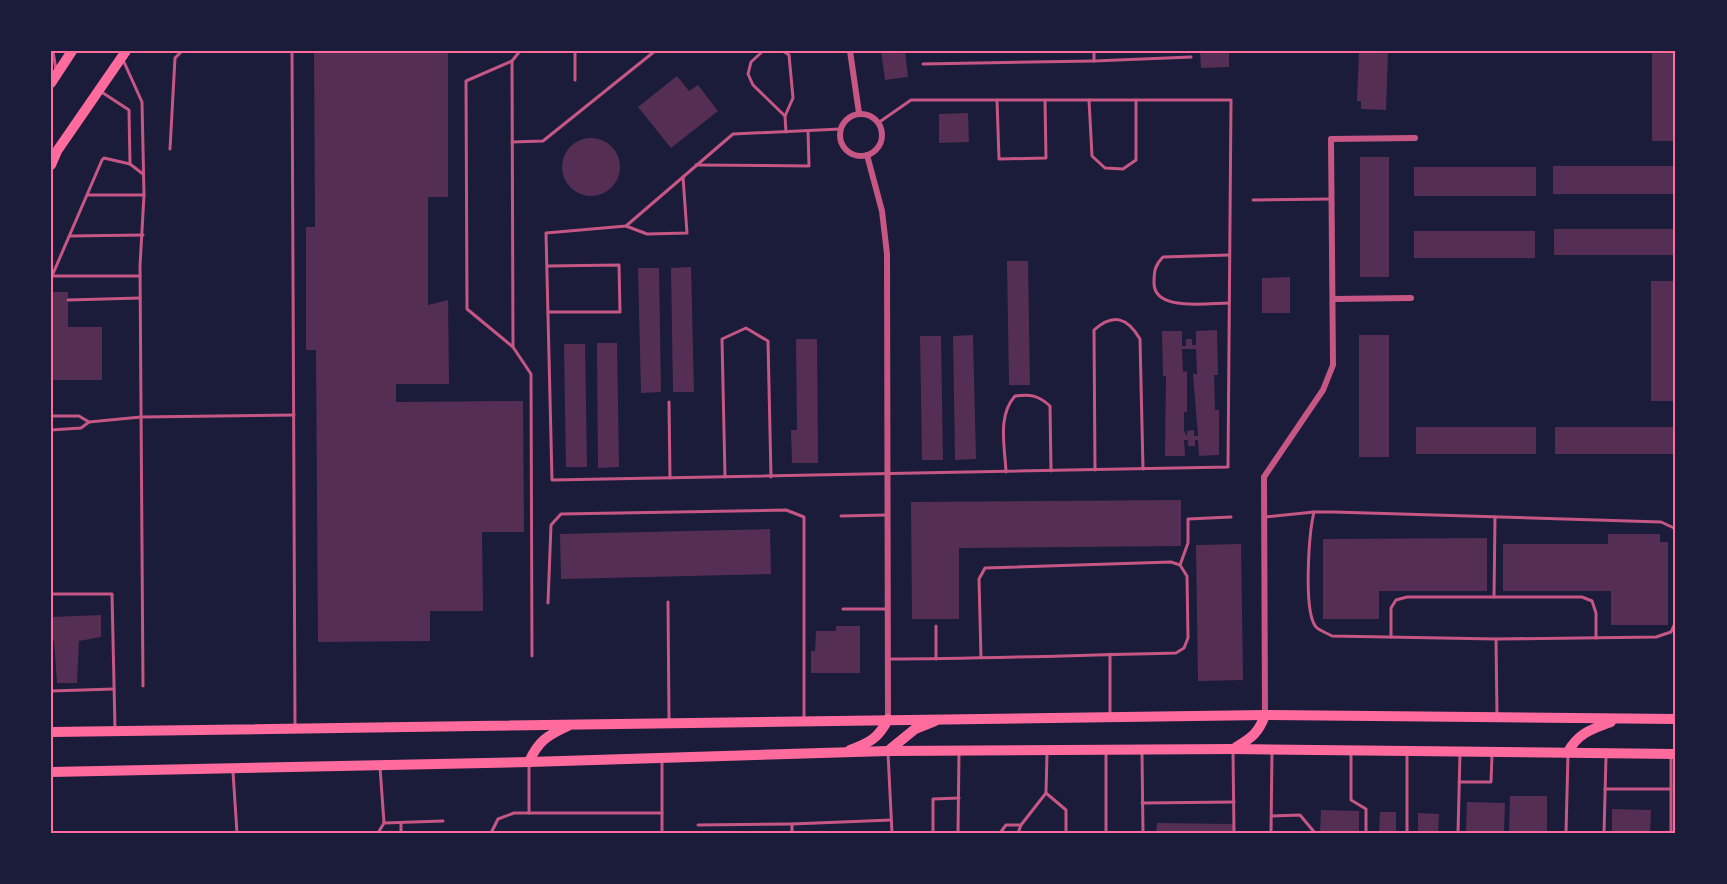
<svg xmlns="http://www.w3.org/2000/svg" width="1727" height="884" viewBox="0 0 1727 884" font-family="Cabin,sans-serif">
<rect width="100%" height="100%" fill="#1b1b3a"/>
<g fill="#542f53" fill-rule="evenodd">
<path d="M314,51H448V197H428V305L448,300L449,384H396V402L523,401L524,532H482L483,611H430V641L318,642L316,350H306V227H315Z"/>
<path d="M881,51H905L908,77L885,80Z"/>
<path d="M1200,51H1229V67L1201,68Z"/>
<path d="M1359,51H1388L1386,110L1361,109V101H1357Z"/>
<rect x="1652" y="51" width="24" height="90"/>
<path d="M677,76L689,91L698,85L718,111L671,148L638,107Z"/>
<path d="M968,113L969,142L939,143V114Z"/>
<circle cx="591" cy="167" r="29"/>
<rect x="1360" y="157" width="29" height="120"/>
<rect x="1553" y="166" width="122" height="28"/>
<rect x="1414" y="167" width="122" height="29"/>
<rect x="1554" y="229" width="120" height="26"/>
<rect x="1414" y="231" width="121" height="27"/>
<path d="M1007,261H1028L1030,385H1009Z"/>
<path d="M691,267L694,392H673L671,268Z"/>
<path d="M638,268H659L661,392L641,393Z"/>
<path d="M1290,277V313H1262V278Z"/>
<rect x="1651" y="281" width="25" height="120"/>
<path d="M51,292H68V327H102V380H51Z"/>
<path d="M1217,330L1218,375H1214L1215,410H1219V455L1199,456L1198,440H1195V446H1188V440H1184L1185,456H1165L1166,376H1163L1162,331H1182V346H1186V339H1192V345H1196V331ZM1182,349H1196L1197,374H1193L1198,436H1194V430L1187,431V436L1184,431V412H1187V371L1183,372Z"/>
<path d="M973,335L976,459L955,460L953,336Z"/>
<rect x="1359" y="335" width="30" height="122"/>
<path d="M920,336H941L943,460H922Z"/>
<path d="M796,339H817L818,463H792L791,430H797Z"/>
<path d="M597,343H617L619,467L598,468Z"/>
<path d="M564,344H585L587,467H566Z"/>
<rect x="1416" y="427" width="120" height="27"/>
<rect x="1555" y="427" width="120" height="27"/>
<path d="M1181,500V546L959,548V619H912L911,502Z"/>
<path d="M770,529L771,574L561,579L560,534Z"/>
<path d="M1608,534H1660V542H1668V625H1611V591H1503V544H1608Z"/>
<path d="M1487,538V591H1379V619H1323V539Z"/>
<path d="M1241,544L1243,680L1198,681L1196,545Z"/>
<path d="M101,615V637L79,641L77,683H57L54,640H51V617Z"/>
<path d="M836,626H860V673H811V651H815L816,631H836Z"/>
<path d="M1510,796H1547V833H1509Z"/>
<path d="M1467,802L1505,803L1504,833H1466Z"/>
<path d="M1612,809L1651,810L1650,833H1612Z"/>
<path d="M1321,810L1359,811V833H1320Z"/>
<path d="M1380,812H1396V833H1379Z"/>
<path d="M1418,813L1439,814L1438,833H1418Z"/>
<path d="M1157,823L1233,824V833H1156Z"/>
</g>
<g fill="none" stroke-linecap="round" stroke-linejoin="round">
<g stroke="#c65784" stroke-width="3">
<path d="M53,51L56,70"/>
<path d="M292,51L295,726"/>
<path d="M520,51L512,61L513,347L531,374L532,656"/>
<path d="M575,51V80"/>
<path d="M575,51H587"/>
<path d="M763,51L751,62L748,74L753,85L785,116"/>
<path d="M783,51L789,55L793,98L785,116L786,132"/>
<path d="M1094,51V61L1191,57"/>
<path d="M512,61L466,81L467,309L513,347"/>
<path d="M124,62L142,102L144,195L140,266L143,686"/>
<path d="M923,64L1094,61"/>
<path d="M100,91L129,110L130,164"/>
<path d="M997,100L999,159L1046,158L1045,100"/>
<path d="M1089,100L1092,156L1105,168L1123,169L1136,160V100"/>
<path d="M840,129L733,134L626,226L546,233L552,480L1228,467L1231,100H911L878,123"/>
<path d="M512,142L543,141L655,51"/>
<path d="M170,149L175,58L182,51"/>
<path d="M696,165L809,166L808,131"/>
<path d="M88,195H144"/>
<path d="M1253,200L1331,199"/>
<path d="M626,226L647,234L687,233L683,177"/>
<path d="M70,236L143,235"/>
<path d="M547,266L619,265L620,312H548"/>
<path d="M140,276H52L102,160L104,158L130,164L143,174"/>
<path d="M68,300L140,298"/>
<path d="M1229,303C1208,303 1154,312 1154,283C1154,271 1155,265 1163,257L1229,255"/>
<path d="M669,402L670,478"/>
<path d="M51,416H79L89,422"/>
<path d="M51,430L81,428L89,422L141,417L294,415"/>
<path d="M1095,470L1094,330C1113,313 1127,317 1140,339L1143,469"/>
<path d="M1006,472C1005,447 997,416 1015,396C1030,394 1038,395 1050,406L1051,471"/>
<path d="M725,477L722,339L746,328L768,341L771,477"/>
<path d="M841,516L887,515"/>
<path d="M1265,517L1314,512"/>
<path d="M1676,534L1674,528L1661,522L1334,512H1314C1309,533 1303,611 1316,627C1320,631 1327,633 1332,636L1496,639L1656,637L1671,632L1676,621"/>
<path d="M1180,565L1188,543V519L1231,517"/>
<path d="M51,594H112L115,729"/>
<path d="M1494,597L1495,517"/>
<path d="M668,602L669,720"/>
<path d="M548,603L551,525L561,514L786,510L804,517V719"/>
<path d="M843,609H887"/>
<path d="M1391,637V608L1396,600L1407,597H1582L1592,601L1596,613V638"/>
<path d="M1496,639L1497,716"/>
<path d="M1110,654V715"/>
<path d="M888,659C984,659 1080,655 1176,653L1184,648L1188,638L1187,576L1180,565L1171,562L985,568L979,579L981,658"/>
<path d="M936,659V626"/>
<path d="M51,691L114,689"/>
<path d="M1106,751V833"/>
<path d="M1233,751L1234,833"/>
<path d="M1407,752V833"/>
<path d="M888,753L892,833"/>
<path d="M1142,753L1143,833"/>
<path d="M1351,753V800L1366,809V833"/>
<path d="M1047,754L1046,793L1066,810V833"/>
<path d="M529,764V813"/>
<path d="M380,767L384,823L443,821"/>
<path d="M233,772L237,833"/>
<path d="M1459,782H1491L1492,755"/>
<path d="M1605,789H1671"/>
<path d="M1142,803L1234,802"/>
<path d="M1272,816L1300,815L1315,833"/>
<path d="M401,823V833"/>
<path d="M698,825L792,824"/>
<path d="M378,833L384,823"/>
<path d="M491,833L498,819L514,813H662"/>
<path d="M662,833V760"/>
<path d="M792,833V824L891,820"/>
<path d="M933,833V799L959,798"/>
<path d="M958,833L959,752"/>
<path d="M1000,833L1006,825H1021"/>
<path d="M1018,833L1021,825L1046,793"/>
<path d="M1271,833L1272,751"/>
<path d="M1458,833L1460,753"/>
<path d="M1566,833L1568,754"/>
<path d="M1604,833L1606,757"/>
<path d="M1671,833V757"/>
</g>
<g stroke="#c65784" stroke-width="6">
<path d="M850,51L859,113"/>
<circle cx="861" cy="135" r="21"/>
<path d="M867,155L882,211L887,254L888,719"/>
<path d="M1334,299L1411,298"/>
<path d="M1265,715L1264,477L1323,390L1333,365L1331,139L1415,138"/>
</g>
<g stroke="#ff6b9d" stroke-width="10">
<path d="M51,732L1265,715L1676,719"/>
<path d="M1236,747C1252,738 1259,732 1265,715"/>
<path d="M850,750C869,743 879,738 888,719"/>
<path d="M888,751L915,729L935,721"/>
<path d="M1568,752C1578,733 1592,729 1611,722"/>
<path d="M529,762C538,741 548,735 568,726"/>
<path d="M51,772L529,762L888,751L1233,749L1676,754"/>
</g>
<g stroke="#ff6b9d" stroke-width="10">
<path d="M51,83L72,51"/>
<path d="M51,165L57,151L126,51"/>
</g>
</g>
<rect width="1727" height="884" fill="none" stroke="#1b1b3a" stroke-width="105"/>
<rect x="52" y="52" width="1622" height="780" fill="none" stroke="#ff6b9d" stroke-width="2"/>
</svg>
